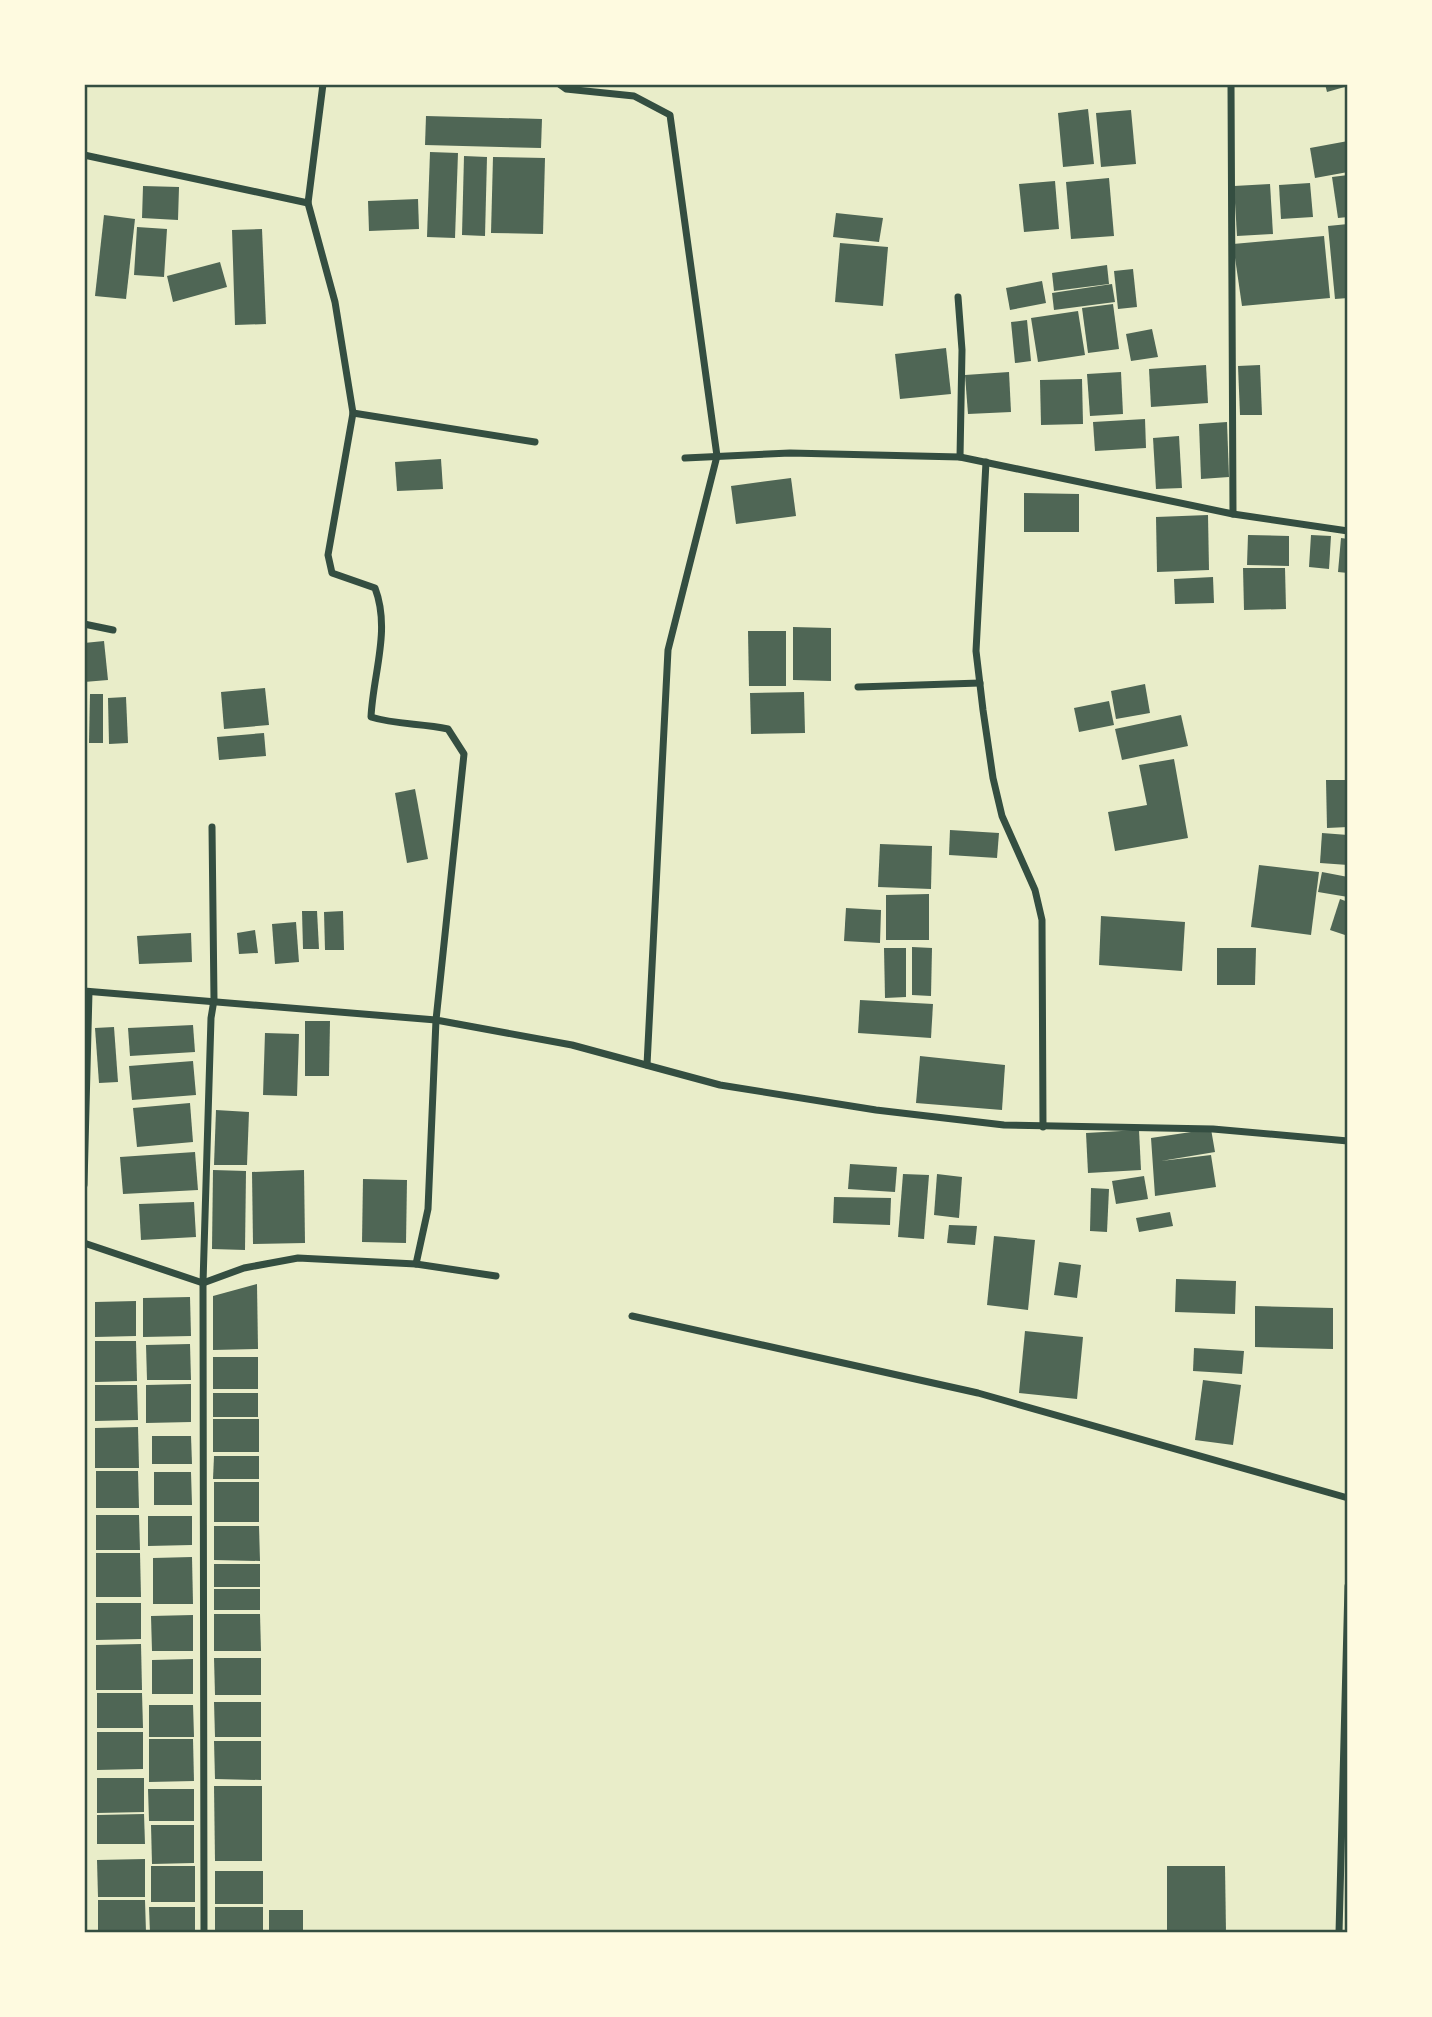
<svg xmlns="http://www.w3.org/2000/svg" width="1432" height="2017" viewBox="0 0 1432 2017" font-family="Cabin,sans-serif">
<rect width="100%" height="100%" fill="#e9edc9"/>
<g fill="#4f6655">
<path d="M1325,84H1348V86L1327,92Z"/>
<path d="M1088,109L1094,164L1063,167L1058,113Z"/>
<path d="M1131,110L1136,164L1101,167L1096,113Z"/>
<path d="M426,116L542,119L541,148L425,145Z"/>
<path d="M1348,141V172L1315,178L1310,148Z"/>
<path d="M430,152L458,153L455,238L427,237Z"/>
<path d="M464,156L487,157L485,236L462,235Z"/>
<path d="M493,157L545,158L543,234L491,233Z"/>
<path d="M1348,175V217L1338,218L1332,177Z"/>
<path d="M1109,178L1114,236L1071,239L1066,182Z"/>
<path d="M1055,181L1059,229L1024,232L1019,184Z"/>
<path d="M1310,183L1313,217L1281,219L1279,185Z"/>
<path d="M1270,184L1273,234L1237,236L1234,186Z"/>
<path d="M143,186L179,187L178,220L142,218Z"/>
<path d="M418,199L419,229L369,231L368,201Z"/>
<path d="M836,213L883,218L879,242L833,237Z"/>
<path d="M104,215L135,219L126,299L95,296Z"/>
<path d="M1348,224V298L1335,299L1328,226Z"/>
<path d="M137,227L167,229L164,277L134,275Z"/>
<path d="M262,229L266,324L235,325L232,230Z"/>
<path d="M1324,236L1330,298L1242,306L1233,244Z"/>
<path d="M840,243L888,247L883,306L835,302Z"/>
<path d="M220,262L227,287L173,302L167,276Z"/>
<path d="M1107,265L1109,284L1054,291L1052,273Z"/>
<path d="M1133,269L1137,307L1118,309L1114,271Z"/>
<path d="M1042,281L1046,303L1010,310L1006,288Z"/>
<path d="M1112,284L1115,302L1054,310L1052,293Z"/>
<path d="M1113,304L1119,349L1088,353L1082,308Z"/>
<path d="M1078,311L1085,355L1038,362L1031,318Z"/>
<path d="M1027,320L1031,361L1015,363L1011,322Z"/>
<path d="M1152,329L1158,357L1131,361L1126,334Z"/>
<path d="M946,348L951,394L900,399L895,354Z"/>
<path d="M1206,365L1208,403L1151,407L1149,369Z"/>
<path d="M1260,365L1262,415H1240L1238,366Z"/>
<path d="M1009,372L1011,412L968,414L965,375Z"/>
<path d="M1121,372L1123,414L1090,416L1087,374Z"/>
<path d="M1082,379L1083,424L1041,425L1040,380Z"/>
<path d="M1145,419L1146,448L1095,451L1093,422Z"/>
<path d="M1227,422L1229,477L1201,479L1199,424Z"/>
<path d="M1179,436L1182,488L1156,489L1153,438Z"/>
<path d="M441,459L443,489L397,491L395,462Z"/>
<path d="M791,478L796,516L736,524L731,486Z"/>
<path d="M1024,493L1079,494V532H1024Z"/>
<path d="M1208,515L1209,570L1157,572L1156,517Z"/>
<path d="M1248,535L1289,536V566L1247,565Z"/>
<path d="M1311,535L1331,536L1329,569L1309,567Z"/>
<path d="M1341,538L1348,539V573L1338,572Z"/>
<path d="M1243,568H1285L1286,609L1244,610Z"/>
<path d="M1213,577L1214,603L1175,604L1174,579Z"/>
<path d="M793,627L831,628V681L793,680Z"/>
<path d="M748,631H786V686H749Z"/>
<path d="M104,641L108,680L84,682V643Z"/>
<path d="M1145,684L1150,713L1116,719L1111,691Z"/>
<path d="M265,688L269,725L224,729L221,692Z"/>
<path d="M804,692L805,733L751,734L750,693Z"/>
<path d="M90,694H103V743H89Z"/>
<path d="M126,697L128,743L109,744L108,698Z"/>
<path d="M1109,701L1114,725L1079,732L1074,708Z"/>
<path d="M1181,715L1188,746L1122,760L1115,729Z"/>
<path d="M264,733L266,756L219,760L217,737Z"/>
<path d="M1174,759L1188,838L1115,851L1108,812L1147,805L1139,765Z"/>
<path d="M1326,780H1348V827L1327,828Z"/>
<path d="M415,789L428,859L407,863L395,793Z"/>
<path d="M950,830L999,833L997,858L949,855Z"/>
<path d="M1322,833L1348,835V865L1320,863Z"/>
<path d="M880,844L932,846L931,889L878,887Z"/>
<path d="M1259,865L1319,872L1311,935L1251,927Z"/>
<path d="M1322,872L1348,877V897L1318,892Z"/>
<path d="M929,894V940H886V895Z"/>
<path d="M1340,899L1348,902V936L1330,930Z"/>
<path d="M846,908L881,910L880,943L844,941Z"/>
<path d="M302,911H317L319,949H303Z"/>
<path d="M343,911L344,950H325L324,912Z"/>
<path d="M1101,916L1185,922L1182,971L1099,965Z"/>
<path d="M296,922L299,962L275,964L272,924Z"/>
<path d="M255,930L258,953L239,954L237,933Z"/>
<path d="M191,933L192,962L139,964L137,936Z"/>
<path d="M912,947L932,948L931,996L912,995Z"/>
<path d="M884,948H906V997L885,998Z"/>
<path d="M1217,948H1256L1255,985H1217Z"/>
<path d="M860,1000L933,1004L931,1038L858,1033Z"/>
<path d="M305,1021H330L329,1076H305Z"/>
<path d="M193,1025L195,1052L130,1056L128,1028Z"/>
<path d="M114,1027L118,1082L99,1083L95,1028Z"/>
<path d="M265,1033L299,1034L297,1096L263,1095Z"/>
<path d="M920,1056L1005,1065L1002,1110L916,1103Z"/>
<path d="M193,1061L196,1095L132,1100L129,1066Z"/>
<path d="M190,1103L193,1142L137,1147L133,1108Z"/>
<path d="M216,1110L249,1112L247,1165H214Z"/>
<path d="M1211,1129L1215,1152L1161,1161L1211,1155L1216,1187L1155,1196L1151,1138Z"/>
<path d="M1139,1130L1141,1170L1088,1173L1086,1133Z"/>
<path d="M195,1152L198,1190L123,1194L120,1157Z"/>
<path d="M850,1164L897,1167L895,1192L848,1189Z"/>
<path d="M213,1170L246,1171L245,1250L212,1249Z"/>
<path d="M304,1170L305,1243L253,1244L252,1172Z"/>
<path d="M903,1174L929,1175L924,1239L898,1237Z"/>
<path d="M937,1174L962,1177L959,1218L934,1215Z"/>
<path d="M1144,1176L1148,1199L1116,1204L1112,1181Z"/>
<path d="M363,1179L407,1180L406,1243L362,1242Z"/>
<path d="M1091,1188L1109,1189L1107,1232L1090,1231Z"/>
<path d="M834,1197L891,1198L890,1225L833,1223Z"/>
<path d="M194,1202L196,1237L141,1240L139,1204Z"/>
<path d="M1170,1212L1173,1226L1139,1232L1136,1218Z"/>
<path d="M949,1225L977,1226L975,1245L947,1243Z"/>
<path d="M994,1236L1035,1240L1028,1310L987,1305Z"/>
<path d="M1059,1262L1081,1265L1077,1298L1054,1295Z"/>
<path d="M1176,1279L1236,1281L1235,1314L1175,1312Z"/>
<path d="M257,1284L258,1349L213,1350V1296Z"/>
<path d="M190,1297L191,1336L143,1337V1298Z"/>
<path d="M136,1301V1336L95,1337V1302Z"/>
<path d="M1255,1306L1333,1308V1349L1255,1347Z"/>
<path d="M1025,1331L1083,1337L1077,1399L1019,1393Z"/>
<path d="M95,1341H136L137,1381L95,1382Z"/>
<path d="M190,1344L191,1380H147L146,1345Z"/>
<path d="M1194,1348L1244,1351L1242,1374L1193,1371Z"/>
<rect x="213" y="1357" width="45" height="32"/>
<path d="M1203,1380L1241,1385L1233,1445L1195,1440Z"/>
<path d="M191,1384V1422L146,1423V1385Z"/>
<path d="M95,1385H137L138,1420L95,1421Z"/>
<rect x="213" y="1393" width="45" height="24"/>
<rect x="213" y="1419" width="46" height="33"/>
<path d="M138,1427L139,1468H95V1428Z"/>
<path d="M152,1436H191L192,1464H152Z"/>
<path d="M214,1456H259V1479H213Z"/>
<path d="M96,1471H138L139,1508H96Z"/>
<path d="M154,1472H191L192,1505H154Z"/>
<rect x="214" y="1482" width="45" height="40"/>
<path d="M96,1515H139L140,1550H96Z"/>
<path d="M148,1516H192V1545L148,1546Z"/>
<path d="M214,1526H259L260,1561L214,1560Z"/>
<path d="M96,1553H140L141,1597H96Z"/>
<path d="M192,1557L193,1604H153V1558Z"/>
<rect x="214" y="1564" width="46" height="23"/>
<rect x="214" y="1589" width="46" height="21"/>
<path d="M96,1603H141V1639L96,1640Z"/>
<path d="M214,1614H260L261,1651H214Z"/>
<path d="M193,1615V1651H152L151,1616Z"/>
<path d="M141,1644L142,1690H96V1645Z"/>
<path d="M214,1658H261V1695H215Z"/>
<path d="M193,1659V1694H152V1660Z"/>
<path d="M97,1693H142L143,1728H97Z"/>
<path d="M214,1702H261V1737H215Z"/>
<path d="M149,1705H193L194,1737H149Z"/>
<path d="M97,1732H143V1769L97,1770Z"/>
<path d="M149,1739H193L194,1781L149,1782Z"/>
<path d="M214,1741H261V1780L215,1779Z"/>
<path d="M97,1778H144V1812L97,1813Z"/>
<path d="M214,1786H262V1861H215Z"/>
<path d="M148,1789H194V1821H149Z"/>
<path d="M144,1814L145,1844H97V1815Z"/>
<path d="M151,1825H194V1863L152,1864Z"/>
<path d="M145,1859V1897H98L97,1860Z"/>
<rect x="151" y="1866" width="44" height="36"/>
<path d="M1167,1866H1225L1226,1933H1167Z"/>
<rect x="215" y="1871" width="48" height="33"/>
<path d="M98,1900H145L146,1933H98Z"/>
<path d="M149,1907H195V1933H150Z"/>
<rect x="215" y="1907" width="48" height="26"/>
<rect x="269" y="1910" width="34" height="23"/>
</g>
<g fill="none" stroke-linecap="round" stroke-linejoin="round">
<g stroke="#344e41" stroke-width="7">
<path d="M323,84L308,203L335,302L353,413L328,555L332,573L375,588C391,630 373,674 371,717C396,725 422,723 448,729L464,754L436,1020L572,1045L720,1085L876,1110L1004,1125L1213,1129L1348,1141"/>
<path d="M559,84L566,89L634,96L670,115L717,456L668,650L647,1065"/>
<path d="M1231,84L1233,514"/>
<path d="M84,155L308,203"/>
<path d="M958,297L962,350L960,457"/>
<path d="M353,413L535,442"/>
<path d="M685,458L790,453L960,457L1233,514L1348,531"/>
<path d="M986,462L976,651L983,710L993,778L1002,816L1035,890L1042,920L1043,1127"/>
<path d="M84,624L113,630"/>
<path d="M858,687L980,683"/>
<path d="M84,991L436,1020L428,1209L416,1264"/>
<path d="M84,1185L89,992"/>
<path d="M84,1243L203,1283L244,1268L298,1258L416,1264L496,1276"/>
<path d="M632,1316L978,1393L1348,1498"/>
<path d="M204,1933L203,1283L211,1018L214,1000L212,827"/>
<path d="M1339,1933L1348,1586"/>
</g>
</g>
<rect width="1432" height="2017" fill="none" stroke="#fefae0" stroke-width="172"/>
<rect x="86" y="86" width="1260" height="1845" fill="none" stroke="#344e41" stroke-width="2.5"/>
</svg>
